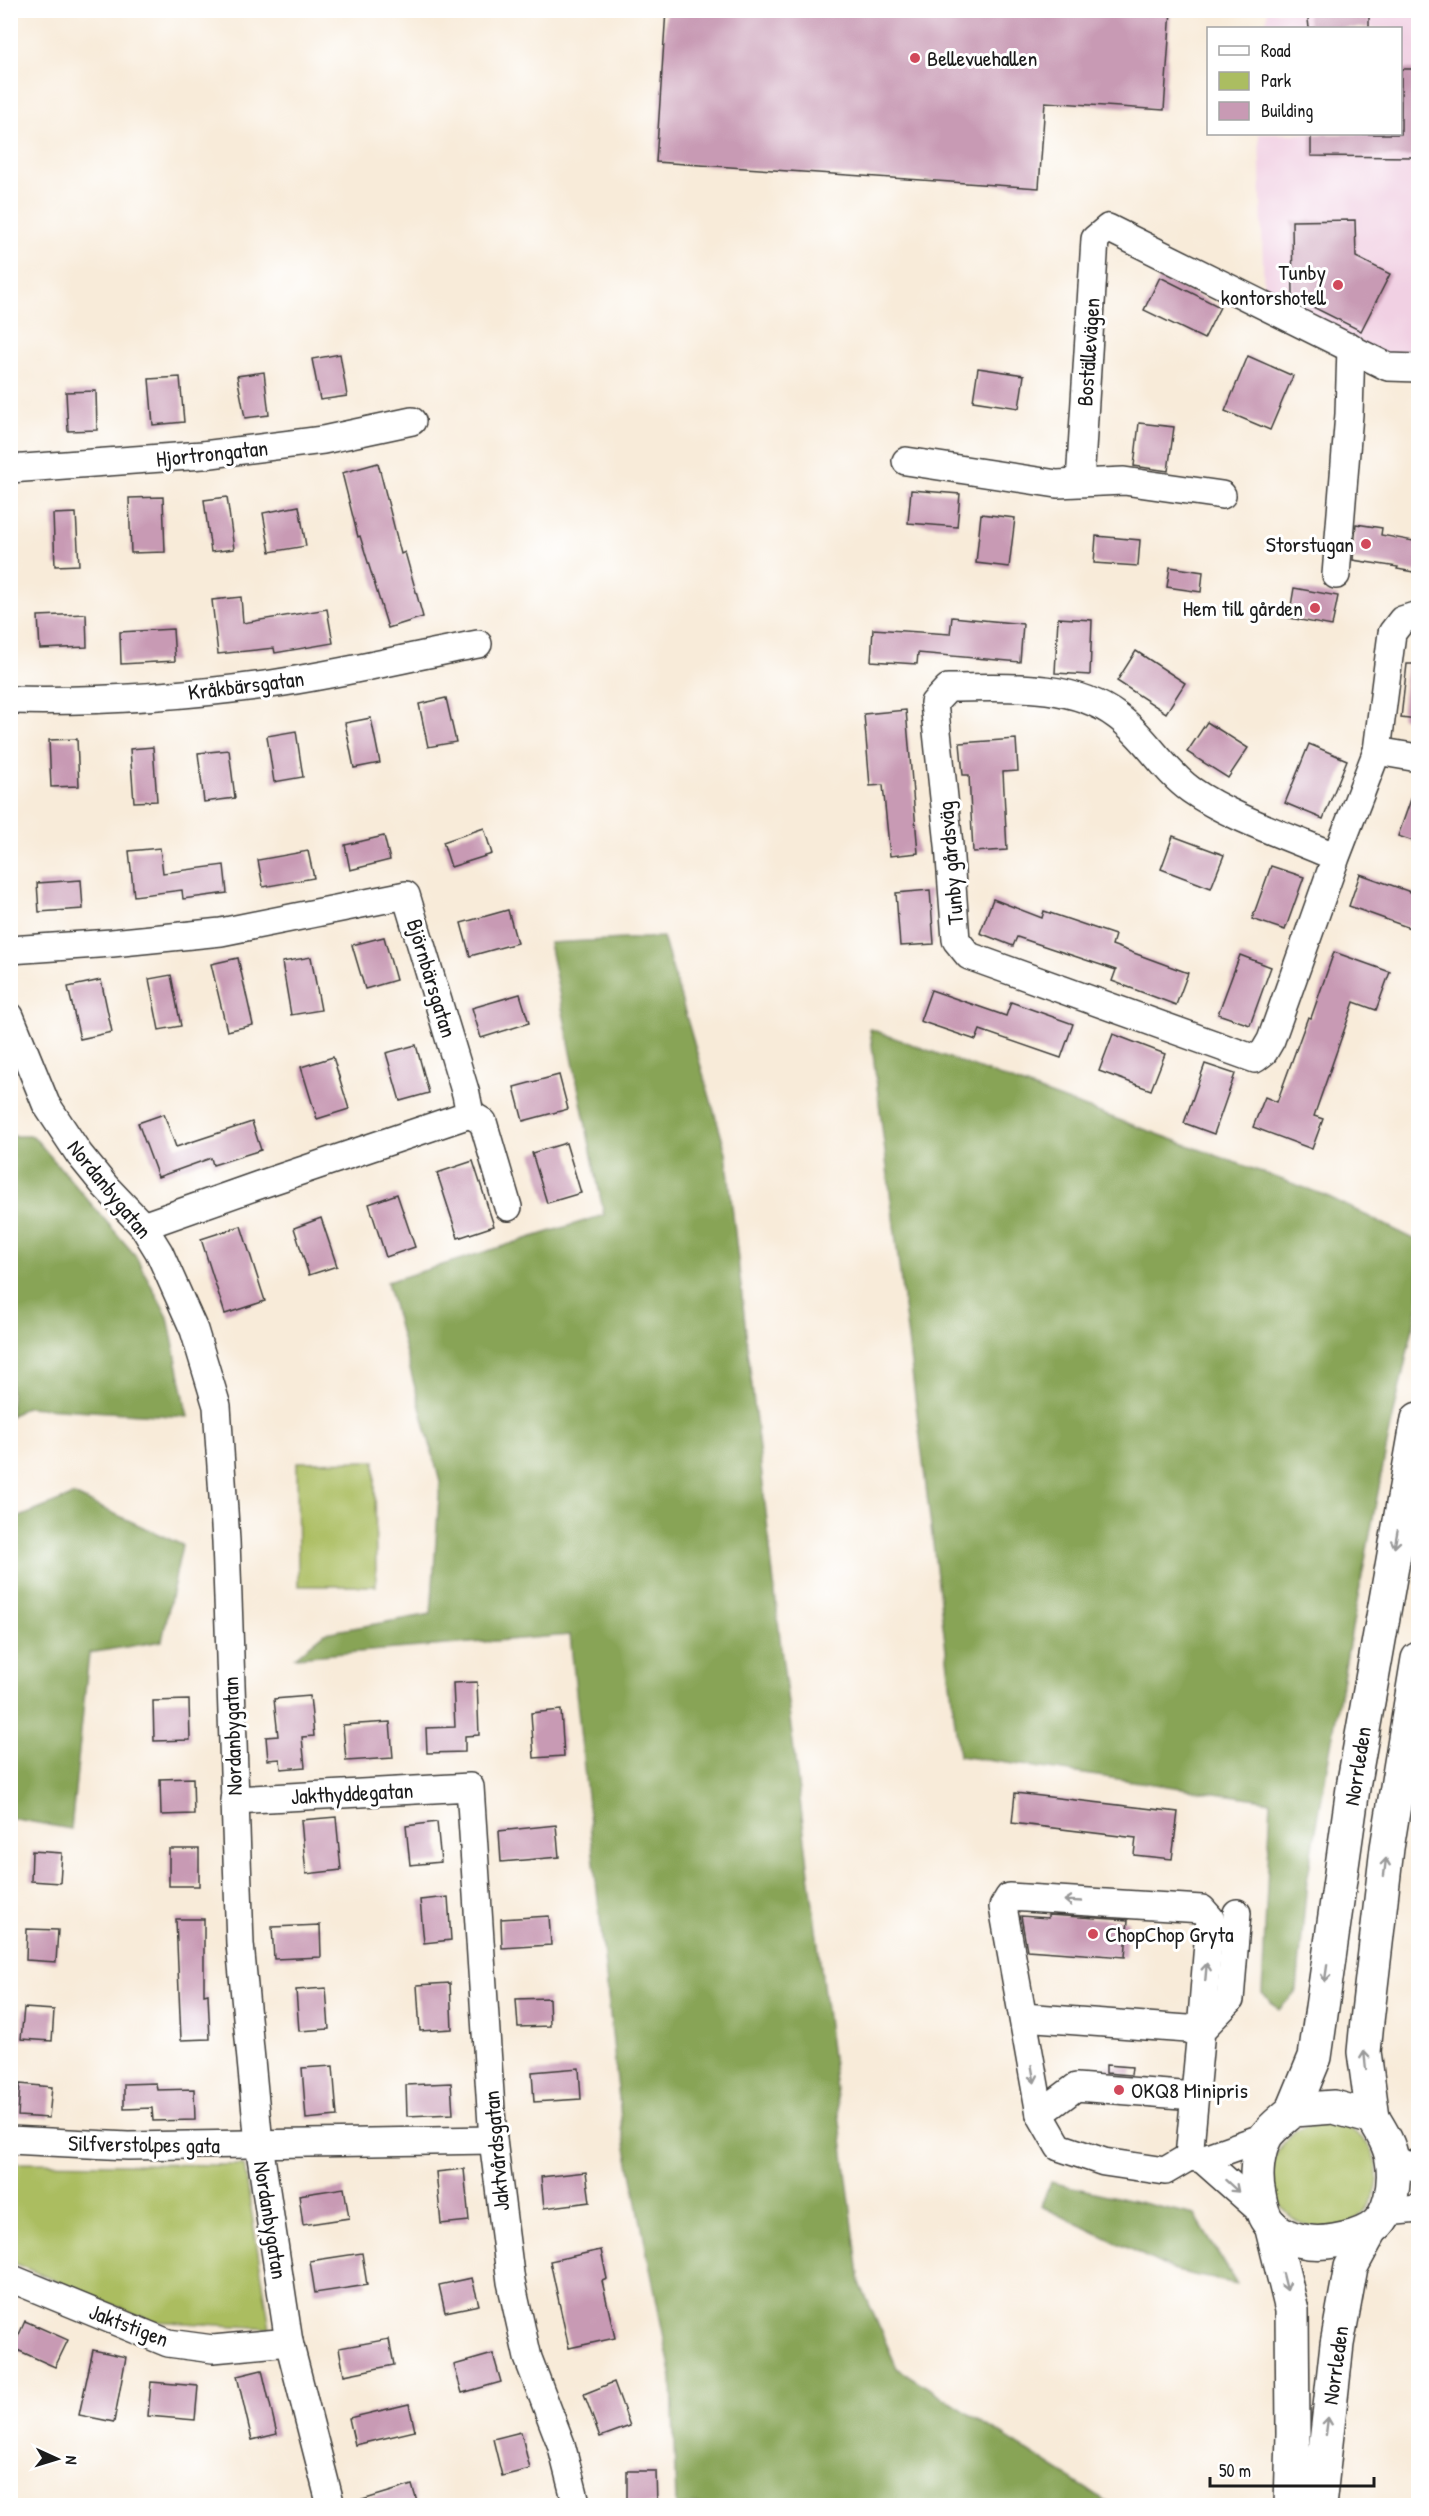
<svg xmlns="http://www.w3.org/2000/svg" width="1429" height="2516" viewBox="0 0 1429 2516" font-family="'Patrick Hand',sans-serif">
<rect width="100%" height="100%" fill="#fff"/>
<filter id="ink" filterUnits="userSpaceOnUse"><feTurbulence type="fractalNoise" baseFrequency=".0167" numOctaves="2"/><feDisplacementMap in="SourceGraphic" scale="12" xChannelSelector="R" yChannelSelector="G"/><feConvolveMatrix kernelMatrix="1 2 1 2 8 2 1 2 1" color-interpolation-filters="sRGB"/></filter>
<filter id="wash" filterUnits="userSpaceOnUse"><feTurbulence type="fractalNoise" baseFrequency=".008" numOctaves="4" result="noise"/><feDisplacementMap in="SourceGraphic" scale="24" xChannelSelector="R" yChannelSelector="G"/><feGaussianBlur stdDeviation="1.35" result="paint"/><feColorMatrix in="noise" values="0 0 0 0 0 0 0 0 0 0 0 0 0 0 0 0 0 1.4 0 .05"/><feComposite in="paint" operator="in"/></filter>
<g filter="url(#wash)">
<rect width="100%" height="100%" fill="#f8ebd9"/>
<path fill="#f1d0e3" d="M1267,11H1418V363L1388,357L1264,296L1259,134H1400V28H1266Z"/>
<g fill="#abbd61" stroke="#646c3e" stroke-width="1.5">
<path d="M375,1461L376,1586H298L297,1462Z"/>
<circle cx="1325" cy="2176" r="53"/>
<path d="M11,2163L244,2165L270,2328L151,2321L11,2262Z"/>
</g>
<g fill="#88a457" stroke="#52603a" stroke-width="1.5">
<path d="M663,937L726,1152L781,1647L860,2283L897,2368L1112,2505H676L672,2378L622,2128L570,1635L295,1657L325,1633L431,1614L440,1482L387,1282L604,1215L549,943Z"/>
<path d="M870,1029L1327,1196L1418,1241V1305L1388,1440L1349,1644L1307,1881L1297,1990L1279,2010L1262,1993L1271,1801L959,1756Z"/>
<path d="M11,1136H33L135,1255L168,1317L188,1417L26,1407L11,1416Z"/>
<path d="M74,1495L182,1545L162,1641L89,1653L71,1829L11,1818L10,1521Z"/>
<path d="M1050,2182L1195,2215L1237,2284L1175,2271L1041,2206Z"/>
</g>
<g id="blocks">
<g fill="#c89ab4">
<path d="M666,10H1171L1164,110L1045,102L1039,188L656,162Z"/>
<path d="M1307,10H1369V28H1309Z"/>
<path d="M1401,69H1419V136H1415V157L1311,156V134H1401Z"/>
<path d="M1355,220L1356,257L1390,274L1361,331L1293,297L1292,221Z"/>
<path d="M1160,277L1220,307L1204,339L1144,310Z"/>
<path d="M340,354L347,396L320,400L312,359Z"/>
<path d="M1248,356L1293,376L1270,430L1225,411Z"/>
<path d="M978,368L1024,375L1019,408L973,401Z"/>
<path d="M264,372L269,415L245,418L237,376Z"/>
<path d="M180,377L184,422L153,425L149,379Z"/>
<path d="M96,391L97,430L68,431L66,392Z"/>
<path d="M1139,423L1174,427L1168,471L1134,466Z"/>
<path d="M378,463L401,554L405,552L423,617L388,628L360,536L358,537L342,473Z"/>
<path d="M911,490L960,494L957,527L908,523Z"/>
<path d="M163,497L165,552L131,553L129,498Z"/>
<path d="M227,497L234,549L211,552L204,500Z"/>
<path d="M299,506L306,546L270,552L263,513Z"/>
<path d="M76,513L79,565L55,566L53,514Z"/>
<path d="M981,514L1015,518L1009,567L976,563Z"/>
<path d="M1356,524L1382,528L1381,535L1419,542V573L1397,569L1398,567L1353,560Z"/>
<path d="M1096,536L1140,540L1138,566L1094,563Z"/>
<path d="M1170,567L1203,572L1201,592L1167,587Z"/>
<path d="M1294,588L1338,596L1332,626L1289,618Z"/>
<path d="M241,597L243,623L327,609L333,643L275,653L274,648L218,654L212,600Z"/>
<path d="M86,614L87,647L40,649L38,616Z"/>
<path d="M952,617L1023,624L1020,662L918,653L917,664L871,661L873,629L950,634Z"/>
<path d="M1058,618L1092,620L1090,675L1055,673Z"/>
<path d="M173,629L175,661L121,664L120,632Z"/>
<path d="M1136,651L1185,683L1166,713L1117,681Z"/>
<path d="M1407,664H1419L1417,720L1401,718Z"/>
<path d="M446,698L456,742L428,747L419,704Z"/>
<path d="M906,710L918,853L890,856L883,785L870,786L864,714Z"/>
<path d="M371,718L380,763L354,768L345,723Z"/>
<path d="M1207,722L1248,748L1228,778L1187,752Z"/>
<path d="M296,731L303,777L274,782L267,736Z"/>
<path d="M77,739L79,786L51,787L49,740Z"/>
<path d="M1016,739L1018,771L1003,772L1007,850L973,852L969,775H963L960,743Z"/>
<path d="M1309,744L1347,760L1323,819L1285,803Z"/>
<path d="M153,747L157,801L134,802L130,749Z"/>
<path d="M229,750L235,798L204,802L198,753Z"/>
<path d="M1416,785H1419V843L1398,836Z"/>
<path d="M484,828L492,854L451,867L443,842Z"/>
<path d="M384,836L390,860L350,870L345,845Z"/>
<path d="M1173,836L1224,855L1211,888L1161,869Z"/>
<path d="M160,848L163,873L224,865L227,893L183,899L182,890L134,896L129,851Z"/>
<path d="M308,851L314,878L263,887L258,860Z"/>
<path d="M1271,866L1304,877L1285,930L1252,919Z"/>
<path d="M1360,874L1419,895V905L1410,928L1349,906Z"/>
<path d="M81,880L83,909L39,912L37,883Z"/>
<path d="M930,890L934,944L900,946L896,893Z"/>
<path d="M993,899L1042,918L1044,911L1115,935L1112,945L1188,973L1176,1005L1112,981L1116,970L1017,937L1013,946L980,933Z"/>
<path d="M508,910L517,943L470,956L461,923Z"/>
<path d="M384,937L396,980L365,989L352,945Z"/>
<path d="M1334,952L1390,972L1376,1010L1354,1002L1314,1116L1323,1119L1312,1149L1253,1127L1265,1097L1277,1102L1308,1017L1311,1018Z"/>
<path d="M1240,955L1271,967L1250,1025L1218,1014Z"/>
<path d="M311,957L321,1010L291,1015L282,962Z"/>
<path d="M238,958L253,1025L227,1031L211,964Z"/>
<path d="M171,975L181,1026L159,1030L149,979Z"/>
<path d="M101,980L112,1032L80,1039L68,987Z"/>
<path d="M931,990L1006,1016L1011,1002L1073,1024L1061,1058L980,1030L976,1040L920,1021Z"/>
<path d="M520,994L529,1023L481,1038L472,1008Z"/>
<path d="M1113,1034L1165,1054L1151,1090L1099,1071Z"/>
<path d="M416,1045L429,1093L400,1101L386,1053Z"/>
<path d="M333,1057L349,1109L317,1119L301,1067Z"/>
<path d="M1205,1064L1235,1074L1214,1134L1184,1123Z"/>
<path d="M559,1075L568,1109L523,1121L514,1087Z"/>
<path d="M164,1114L176,1147L252,1122L261,1150L213,1165L211,1158L158,1177L138,1123Z"/>
<path d="M566,1143L581,1193L547,1203L532,1153Z"/>
<path d="M473,1161L494,1226L458,1238L437,1173Z"/>
<path d="M397,1194L415,1247L386,1257L369,1204Z"/>
<path d="M321,1218L337,1266L309,1275L294,1228Z"/>
<path d="M241,1226L265,1301L225,1314L201,1239Z"/>
<path d="M477,1682L479,1735L465,1736V1752L427,1753L426,1728L455,1727L453,1683Z"/>
<path d="M310,1696L314,1736L302,1737L305,1767L281,1769L280,1759L268,1760L266,1737L278,1736L274,1699Z"/>
<path d="M189,1700L190,1740L154,1741L153,1701Z"/>
<path d="M561,1710L564,1756L534,1758L531,1713Z"/>
<path d="M390,1722L393,1758L346,1761L343,1725Z"/>
<path d="M193,1778L194,1814L161,1815L160,1779Z"/>
<path d="M1015,1793L1178,1812L1172,1859L1134,1855L1136,1838L1012,1823Z"/>
<path d="M336,1817L341,1870L306,1874L301,1820Z"/>
<path d="M437,1822L441,1862L410,1865L406,1826Z"/>
<path d="M556,1825L559,1857L501,1862L499,1831Z"/>
<rect x="169" y="1849" width="30" height="37"/>
<path d="M32,1851L62,1853L60,1883L31,1881Z"/>
<path d="M448,1897L451,1940L424,1943L420,1900Z"/>
<path d="M1048,1915L1128,1920L1125,1957L1027,1950L1021,1916L1048,1918Z"/>
<path d="M549,1916L551,1945L502,1948L501,1919Z"/>
<path d="M176,1919H204V1995L208,1994L210,2039L181,2040Z"/>
<path d="M320,1925L321,1957L274,1959L272,1927Z"/>
<path d="M27,1929L58,1930L56,1962L26,1960Z"/>
<path d="M450,1983L452,2029L420,2031L417,1985Z"/>
<path d="M326,1988L329,2029L299,2031L296,1990Z"/>
<path d="M549,1998L550,2026L518,2027L516,1999Z"/>
<path d="M24,2008L54,2010L52,2041L21,2039Z"/>
<path d="M1106,2065L1132,2067L1131,2075L1106,2073Z"/>
<path d="M333,2066L337,2116L306,2119L302,2068Z"/>
<path d="M579,2068L581,2099L534,2102L532,2072Z"/>
<path d="M156,2083L157,2090L194,2089L195,2120L153,2121L152,2108L124,2109V2084Z"/>
<path d="M451,2083L453,2114L407,2116L406,2085Z"/>
<path d="M20,2084L52,2087L49,2118L18,2116Z"/>
<path d="M464,2169L469,2221L441,2224L436,2172Z"/>
<path d="M586,2172L590,2202L544,2208L541,2177Z"/>
<path d="M344,2188L349,2218L303,2225L299,2195Z"/>
<path d="M601,2250L607,2279L602,2281L615,2338L569,2348L550,2261Z"/>
<path d="M362,2253L367,2285L315,2293L310,2261Z"/>
<path d="M472,2278L479,2305L445,2312L439,2285Z"/>
<path d="M25,2321L68,2340L55,2367L13,2348Z"/>
<path d="M389,2339L394,2365L344,2375L339,2348Z"/>
<path d="M93,2350L126,2357L114,2422L79,2415Z"/>
<path d="M493,2354L501,2382L462,2393L454,2365Z"/>
<path d="M262,2370L277,2434L252,2440L237,2376Z"/>
<path d="M151,2382L198,2386L195,2420L148,2416Z"/>
<path d="M614,2382L630,2426L600,2437L584,2394Z"/>
<path d="M409,2404L415,2431L355,2445L349,2418Z"/>
<path d="M521,2432L530,2469L502,2476L493,2439Z"/>
<path d="M627,2471H656L657,2505H627Z"/>
<path d="M412,2485L418,2505H360L359,2501Z"/>
</g>
</g>
</g>
<g filter="url(#ink)">
<use href="#blocks" fill-opacity="0" stroke="#3d3b38" stroke-width="1.5"/>
<g fill="none" stroke-linecap="round" stroke-linejoin="round">
<defs>
<g id="minor">
<path d="M906,461L1057,484L1124,481L1222,495"/>
<path d="M10,469L203,455L323,440L412,421"/>
<path d="M1080,482L1095,239L1108,228L1388,367L1418,368"/>
<path d="M1336,575L1349,414L1351,347"/>
<path d="M10,700C97,702 185,696 271,684C340,674 409,657 478,644"/>
<path d="M1377,751L1418,758"/>
<path d="M1336,857L1271,1040L1264,1052L1255,1059L969,956L956,940L949,845L934,703L948,688C1002,688 1070,681 1117,716C1145,736 1163,770 1191,790C1229,817 1292,838 1336,857L1377,751L1392,633L1402,620L1418,615"/>
<path d="M10,950L112,943L221,932L406,895L466,1094L470,1114L259,1185L143,1226"/>
<path d="M10,1016L46,1104L79,1154L105,1186L143,1226L159,1252L194,1330L217,1406L226,1541L240,1944L259,2144L289,2342L331,2506"/>
<path d="M470,1114L483,1122L508,1207"/>
<path d="M234,1800L470,1787L493,2140L511,2282L528,2358L561,2444L577,2506"/>
<path d="M1237,1913L1230,2000L1201,2030L1189,2157L1202,2159L1267,2136"/>
<path d="M1023,2017L1201,2030L1210,1918L1202,1909L1009,1897L1003,1907L1040,2114L1059,2147L1104,2162L1165,2171L1189,2157"/>
<path d="M1040,2114L1076,2087L1195,2096"/>
<path d="M10,2140L128,2146L493,2140"/>
<path d="M1202,2159L1263,2213"/>
<path d="M1393,2160L1418,2168"/>
<path d="M1386,2212L1418,2209"/>
<path d="M10,2278L168,2343L213,2349L289,2342"/>
</g>
<g id="major">
<path d="M1334,2107L1373,2118C1381,2131 1390,2145 1392,2160C1396,2182 1391,2219 1369,2230C1358,2237 1346,2239 1334,2241C1313,2245 1286,2241 1270,2224C1262,2216 1261,2205 1259,2194C1255,2177 1257,2153 1266,2136C1272,2127 1285,2118 1293,2110Z"/>
<path d="M1293,2110L1315,2057L1354,1781L1418,1419"/>
<path d="M1373,2118L1364,2052L1367,2021L1387,1848L1418,1659"/>
<path d="M1271,2225L1292,2310L1293,2434L1291,2506"/>
<path d="M1319,2506L1337,2344L1351,2267L1371,2230"/>
</g>
</defs>
<use href="#minor" stroke="#3d3b38" stroke-width="30"/>
<use href="#major" stroke="#3d3b38" stroke-width="36"/>
<use href="#minor" stroke="#fff" stroke-width="27"/>
<use href="#major" stroke="#fff" stroke-width="33"/>
</g>
<defs><path id="oneway-shaft" d="M-6 0H5M1.5-3L5.5 0L1.5 3" fill="none" stroke-width="1.6" stroke-linecap="round" stroke-linejoin="round" transform="scale(1.5)"/></defs>
<g stroke="#999">
<use href="#oneway-shaft" transform="translate(1396 1539) rotate(100)"/>
<use href="#oneway-shaft" transform="translate(1385 1867) rotate(-83)"/>
<use href="#oneway-shaft" transform="translate(1073 1901) rotate(-177)"/>
<use href="#oneway-shaft" transform="translate(1206 1972) rotate(-85)"/>
<use href="#oneway-shaft" transform="translate(1326 1973) rotate(98)"/>
<use href="#oneway-shaft" transform="translate(1365 2060) rotate(-96)"/>
<use href="#oneway-shaft" transform="translate(1033 2074) rotate(80)"/>
<use href="#oneway-shaft" transform="translate(1232 2186) rotate(42)"/>
<use href="#oneway-shaft" transform="translate(1285 2282) rotate(76)"/>
<use href="#oneway-shaft" transform="translate(1327 2426) rotate(-83)"/>
</g>
</g>
<g fill="#d1495b" stroke="#fff" stroke-width="2">
<circle cx="915" cy="58" r="6"/>
<circle cx="1338" cy="285" r="6"/>
<circle cx="1366" cy="544" r="6"/>
<circle cx="1315" cy="608" r="6"/>
<circle cx="1093" cy="1934" r="6"/>
<circle cx="1119" cy="2090" r="6"/>
</g>
<g text-anchor="middle" dominant-baseline="central" stroke-width="6" stroke-linejoin="round" paint-order="stroke">
<g font-size="22" fill="#1c1c1c" stroke="#fff" text-anchor="start">
<text x="927" y="58">Bellevuehallen</text>
<text x="1326" y="272" text-anchor="end">Tunby<tspan x="1326" dy="25">kontorshotell</tspan></text>
<text x="1354" y="544" text-anchor="end">Storstugan</text>
<text x="1303" y="608" text-anchor="end">Hem till gården</text>
<text x="1105" y="1934">ChopChop Gryta</text>
<text x="1131" y="2090">OKQ8 Minipris</text>
</g>
<g font-size="22" fill="#1c1c1c" stroke="#fff">
<text transform="translate(1088 352) rotate(-86)">Boställevägen</text>
<text transform="translate(212 453) rotate(-6)">Hjortrongatan</text>
<text transform="translate(246 685) rotate(-7)">Kråkbärsgatan</text>
<text transform="translate(950 863) rotate(-95)">Tunby gårdsväg</text>
<text transform="translate(432 978) rotate(73)">Björnbärsgatan</text>
<text transform="translate(110 1189) rotate(51)">Nordanbygatan</text>
<text transform="translate(232 1736) rotate(-92)">Nordanbygatan</text>
<text transform="translate(1357 1766) rotate(-81)">Norrleden</text>
<text transform="translate(352 1793) rotate(-3)">Jakthyddegatan</text>
<text transform="translate(144 2144) rotate(1)">Silfverstolpes gata</text>
<text transform="translate(496 2151) rotate(-95)">Jaktvårdsgatan</text>
<text transform="translate(271 2220) rotate(81)">Nordanbygatan</text>
<text transform="translate(129 2325) rotate(21)">Jaktstigen</text>
<text transform="translate(1335 2365) rotate(-82)">Norrleden</text>
</g>
</g>
<rect width="1429" height="2516" fill="none" stroke="#fff" stroke-width="36"/>
<rect x="1207" y="27" width="195" height="108" fill="#ffffff" stroke="#a4a4a4" stroke-width="1.5"/>
<rect x="1219" y="46" width="30" height="9" fill="#ffffff" stroke="#a4a4a4" stroke-width="1.5"/>
<text x="1261" y="57" font-size="18" fill="#1c1c1c">Road</text>
<rect x="1219" y="72" width="30" height="18" fill="#abbd61" stroke="#a4a4a4" stroke-width="1.5"/>
<text x="1261" y="87" font-size="18" fill="#1c1c1c">Park</text>
<rect x="1219" y="102" width="30" height="18" fill="#c89ab4" stroke="#a4a4a4" stroke-width="1.5"/>
<text x="1261" y="117" font-size="18" fill="#1c1c1c">Building</text>
<g transform="translate(57 2459) rotate(94)" stroke="#ffffff" stroke-width="4.5" paint-order="stroke">
<path d="M0-4.5L10 22L0 15L-10 22Z" fill="#1c1c1c"/>
<text y="-9" font-size="16" font-weight="bold" text-anchor="middle" fill="#1c1c1c">N</text>
</g>
<path d="M1210 2477v9h164v-9" fill="none" stroke="#1c1c1c" stroke-width="3"/>
<text x="1219" y="2477" font-size="18" fill="#1c1c1c" stroke="#ffffff" stroke-width="4.5" paint-order="stroke">50 m</text>
</svg>
